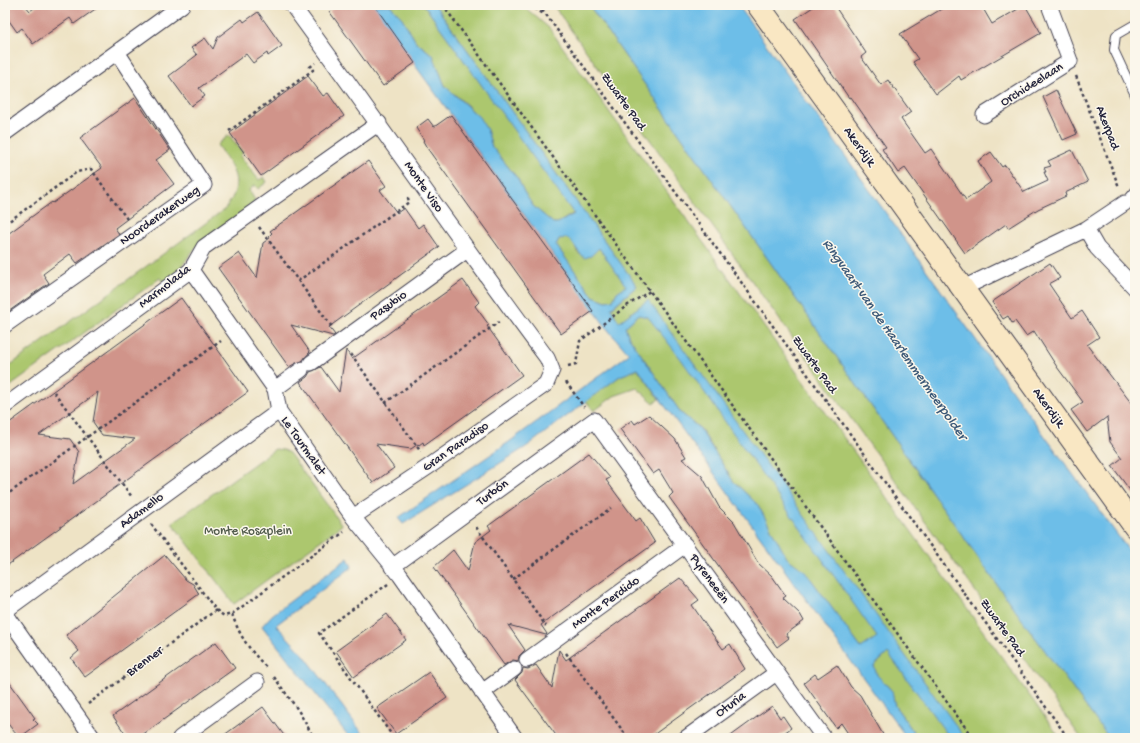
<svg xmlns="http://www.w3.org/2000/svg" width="1140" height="743" font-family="'Gochi Hand',sans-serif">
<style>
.green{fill:#acc76e;stroke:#677454}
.water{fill:#6dbee8;stroke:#487092;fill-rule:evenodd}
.building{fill:#d0948a;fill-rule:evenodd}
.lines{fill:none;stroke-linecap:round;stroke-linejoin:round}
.lane-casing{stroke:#413f50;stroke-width:10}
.street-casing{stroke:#413f50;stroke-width:17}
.secondary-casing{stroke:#413f50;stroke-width:24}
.path{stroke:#413f50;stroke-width:2.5;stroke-dasharray:3 3;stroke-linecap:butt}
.lane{stroke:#fff;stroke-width:8}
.street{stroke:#fff;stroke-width:15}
.secondary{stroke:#f9e7c3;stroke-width:22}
.labels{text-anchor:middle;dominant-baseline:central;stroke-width:3;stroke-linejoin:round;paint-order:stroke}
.street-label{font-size:13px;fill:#22223b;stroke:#fbf7ec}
.park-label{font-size:13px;fill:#525c4d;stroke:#fbf7ec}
.water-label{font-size:14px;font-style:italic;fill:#3c5978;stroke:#fbf7ec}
</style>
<rect width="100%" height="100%" fill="#fbf7ec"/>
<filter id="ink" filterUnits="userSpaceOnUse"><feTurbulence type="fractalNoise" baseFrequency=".025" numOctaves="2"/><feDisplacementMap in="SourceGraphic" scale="8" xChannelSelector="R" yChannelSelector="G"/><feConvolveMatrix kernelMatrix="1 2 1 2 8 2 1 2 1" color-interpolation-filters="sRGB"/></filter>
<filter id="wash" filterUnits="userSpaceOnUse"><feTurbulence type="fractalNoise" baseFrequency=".012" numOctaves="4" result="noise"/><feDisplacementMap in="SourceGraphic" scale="16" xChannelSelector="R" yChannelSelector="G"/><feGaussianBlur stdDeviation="0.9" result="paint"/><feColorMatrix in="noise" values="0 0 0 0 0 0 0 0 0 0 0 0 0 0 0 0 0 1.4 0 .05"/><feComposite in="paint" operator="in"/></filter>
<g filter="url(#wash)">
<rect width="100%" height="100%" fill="#eee3c5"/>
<!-- green -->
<path class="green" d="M390 5H424L574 213 558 223H553L533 206 524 192 518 179 492 147 487 130 468 106 445 86 433 55 416 42 402 18Z
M435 5H522L549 28 1060 738H918L895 706 892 691 877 675 874 666 888 653 861 648 805 571 787 559 758 505 733 481 701 429 681 413 629 337 625 327 638 315 648 316 640 306 619 322 611 309 637 286Z
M553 5H589L1010 603 1109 738H1081Z
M229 135 243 153 240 156 259 180 264 177 267 182 258 189 255 185 249 190 255 200 254 203 201 244 191 253 178 272 163 282 160 278 5 390V369L225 209C246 182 233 169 217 145Z
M567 238 571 240 579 254 591 256 599 248 627 286 617 292 613 300 606 301 593 296 556 245 559 239Z
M638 369 659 399 654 403 637 388 614 396 594 411 586 401 620 376Z
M275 449 283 450 289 453 342 525 234 604 172 523Z"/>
<!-- water -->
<path class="water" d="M371 5H390L402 18 416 42 433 55 445 86 479 117 487 130 492 147 518 179 524 192 533 206 553 223H558L574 214 424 5H435L637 286 611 308 619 322 648 300 965 738H950L888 653 874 666 877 675 892 691 895 706 918 738H907L638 369 620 376 526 447 403 524 398 518 509 442 629 354 609 331ZM567 238C575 243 577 253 585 258L591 256 599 248 626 286 617 292 613 300 606 301 593 296 556 245 559 239ZM638 315 648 317 681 359 877 637 861 648 805 571 787 558 758 505 733 481 700 429 681 413 629 337 625 327Z
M589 5H738L1028 413 1135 559V738H1109L1010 603Z
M348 558 352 567 276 625 304 655 366 738H350L262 626 272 615Z"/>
<g id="blocks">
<!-- building -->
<path class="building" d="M5 5H25L30 11 38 5H101L74 24 70 18 33 44 22 28 17 32 5 15Z
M337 5H374L415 63 383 86 329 11Z
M816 5H834L866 53 861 57 881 85 888 80 911 112 901 119 925 153 931 149 966 200 991 182 978 161 991 152 1002 167 1005 165 1024 192 1048 181 1044 172H1046L1044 168 1051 166 1048 161 1072 150 1088 182 1065 193 1066 196 1038 209 1008 228 1006 224 965 253 905 168 898 173 882 149 886 147 851 97 849 98 795 19Z
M948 5H981L992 24 1025 5 1041 33 961 80 959 76 936 94 913 62 918 59 900 34Z
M258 12 282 46 268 56 267 53 253 63 246 54 199 88 205 96 191 106 169 76 197 55 191 48 205 38 213 49 218 37 242 19 244 22Z
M308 76 323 96 328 93 344 116 261 176 230 133Z
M1056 90 1077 134 1063 140 1043 97Z
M135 98 170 150 156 160 174 184 115 228 119 234 77 263 70 254 43 274 49 283 5 314V236L52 202 53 203 102 168 80 138Z
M451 115 593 311 561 334 427 148 423 141 424 140 416 128 428 119 434 127Z
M368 161 386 186 380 190 397 213 404 208 418 228 423 224 439 247 329 327 335 335 333 336 291 325 310 352 302 361 296 363 289 367 218 268 239 253 257 278 263 243 270 238 269 236 272 233 270 231Z
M1050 263 1060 278 1049 284 1072 318 1082 311 1099 337 1087 345 1135 408V497L1112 466 1122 458 1110 442 1107 417 1087 432 1071 410 1083 402 1057 367 1034 331 1026 336 1015 321 1012 323 1008 316 1003 319 992 302Z
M463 280 479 302 475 306 489 325 487 326 522 375 424 445 423 442 419 445 418 444 411 449 376 444 394 468 373 483 300 382 307 377 310 372 321 367 339 392 346 350 352 359Z
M181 298 248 392 5 567V426ZM98 392 93 422 102 435 135 439 73 484 79 452 70 439 39 435Z
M649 415 675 439 686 457 682 459 702 476 719 507 734 522 758 563 772 576 786 596 783 598 800 614 804 621 786 634 789 638 777 647 669 497 673 493 659 470 653 474 620 429 632 420 635 424Z
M589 453 610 478 606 480 636 521 640 518 655 543 541 625 547 634 546 635 508 625 525 650 519 656 518 661 513 660 504 665 434 567 453 550 468 571 475 542 491 530 488 526Z
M165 555 186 580 193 584 199 594 85 677 71 658 79 651 66 635Z
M680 578 699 600 692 605 707 627 723 649 730 644 745 669 649 738H558L515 680 522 673 523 668 528 669 536 665 552 688 559 650 566 660Z
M387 614 406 640 354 677 336 651Z
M216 642 235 668 138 738H128L113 716Z
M837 665 851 687 860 695 885 738H851L841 723 836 728 804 683 815 674 818 678Z
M429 672 447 698 396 734 377 708Z
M5 676 35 718 33 719 38 724 19 738 5 720Z
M772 706 780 718 783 716 791 728 777 738H728Z
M263 707 286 738H220L249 717Z"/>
</g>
</g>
<g filter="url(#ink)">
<use href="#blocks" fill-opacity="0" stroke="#413f50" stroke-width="1"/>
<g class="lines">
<!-- lane casing -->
<g class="lane-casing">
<path id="lane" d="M1135 24 1116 35 1114 50 1135 95
M1125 203 1135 191"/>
</g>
<!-- street casing -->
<g class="street-casing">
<path id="street" d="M292 5C378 122 460 242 547 358L552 370 546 384 431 465 353 517
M984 115 1070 61 1049 5
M5 133 182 5
M1086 229 1097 248 1135 288
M191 270 275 389 279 411 353 517 400 575 515 738
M961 289 1086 229 1125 203
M5 325 204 185 117 52
M311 363 467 250
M275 389 301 370
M5 406 191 270 204 247 379 123
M392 567 594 420 824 738
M5 611 279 411
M5 613 93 738
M527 660 685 545
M482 692 514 669
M180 738 257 682
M686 738 776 673"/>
</g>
<!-- secondary casing -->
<g class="secondary-casing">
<path id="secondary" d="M758 5 1135 527"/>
</g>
<!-- path -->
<path class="path" d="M443 5 973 738
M530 5 545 15
M539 5 760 308 1068 738
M1076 76 1119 187
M229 131 313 70 310 67 315 63
M5 224 77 172 91 169 127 219
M259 227 332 327
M298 281 409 202 408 198 409 197
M351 354 421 452
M568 366 576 364 580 341 628 305 650 291
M566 382 584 407
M54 392 132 497
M385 403 499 322
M5 496 221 341
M151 524 216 610 224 616 232 614 344 532
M476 527 546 626
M513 579 611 508
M388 584 319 633 394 738
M232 614C240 637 249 649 266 667
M566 653 628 738
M274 677 298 710 314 738
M88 704 216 610"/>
<!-- lane -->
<use href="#lane" class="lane"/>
<!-- street -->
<use href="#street" class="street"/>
<!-- secondary -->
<use href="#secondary" class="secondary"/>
</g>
</g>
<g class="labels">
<!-- street labels -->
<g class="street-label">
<text transform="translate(1032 85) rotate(-32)">Orchideelaan</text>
<text transform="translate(623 102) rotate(54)">Zwarte Pad</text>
<text transform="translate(1107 128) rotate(69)">Akerpad</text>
<text transform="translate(859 147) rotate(54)">Akerdijk</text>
<text transform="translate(423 187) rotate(55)">Monte Viso</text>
<text transform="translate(160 216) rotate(-35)">Noorderakerweg</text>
<text transform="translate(165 287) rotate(-38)">Marmolada</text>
<text transform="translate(389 306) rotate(-36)">Pasubio</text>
<text transform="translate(814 365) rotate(54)">Zwarte Pad</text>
<text transform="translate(1048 408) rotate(54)">Akerdijk</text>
<text transform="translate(303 446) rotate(55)">Le Tourmalet</text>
<text transform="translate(456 447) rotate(-35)">Gran Paradiso</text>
<text transform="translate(493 493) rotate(-36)">Turbón</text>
<text transform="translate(142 511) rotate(-36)">Adamello</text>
<text transform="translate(709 579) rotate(54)">Pyreneeën</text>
<text transform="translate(606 603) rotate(-36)">Monte Perdido</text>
<text transform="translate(1002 628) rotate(54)">Zwarte Pad</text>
<text transform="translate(145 662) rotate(-36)">Brenner</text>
<text transform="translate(731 705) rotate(-36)">Oturia</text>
</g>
<!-- park labels -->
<g class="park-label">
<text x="248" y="531">Monte Rosaplein</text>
</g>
<!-- water labels -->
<g class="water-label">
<text transform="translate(894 340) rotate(55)">Ringvaart van de Haarlemmermeerpolder</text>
</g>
</g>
<!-- margin -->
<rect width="1140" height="743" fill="none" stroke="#fbf7ec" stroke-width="20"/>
</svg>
